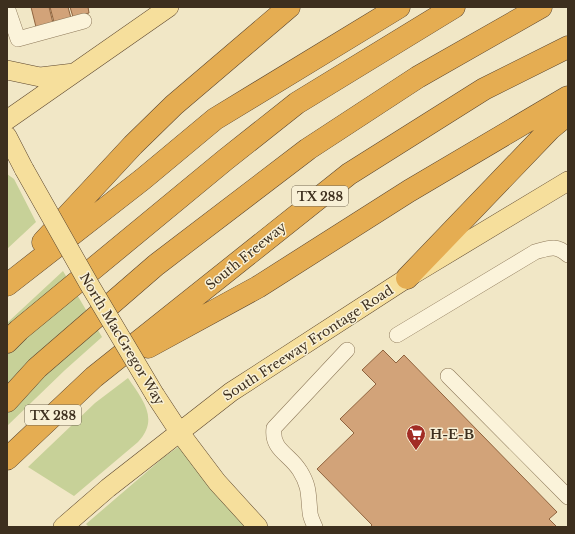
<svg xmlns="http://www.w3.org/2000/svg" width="575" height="534" font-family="'Libre Baskerville',serif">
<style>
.green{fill:#c7d198}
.building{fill:#d2a379;stroke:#8f633e}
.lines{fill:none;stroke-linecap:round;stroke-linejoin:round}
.minor-casing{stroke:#8e795a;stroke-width:16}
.major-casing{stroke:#5c462e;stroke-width:20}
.highway-casing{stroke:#5c462e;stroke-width:23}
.minor{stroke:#fbf3da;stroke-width:15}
.major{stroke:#f6df9c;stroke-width:19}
.highway{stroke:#e5ad52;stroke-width:22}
.major-bridge-casing{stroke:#5c462e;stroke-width:20;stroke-linecap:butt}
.major-bridge{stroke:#f6df9c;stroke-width:19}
.labels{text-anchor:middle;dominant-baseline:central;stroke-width:3;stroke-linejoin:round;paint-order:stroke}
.shield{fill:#f8f0d6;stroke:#756955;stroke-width:1}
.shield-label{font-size:12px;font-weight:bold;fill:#3d2f1e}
.street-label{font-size:13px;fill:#3d2f1e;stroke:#f8f0d6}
.poi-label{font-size:13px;font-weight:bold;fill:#3d2f1e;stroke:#f8f0d6;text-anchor:start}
</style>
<rect width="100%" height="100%" fill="#f1e7c6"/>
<!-- green -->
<path class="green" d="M7 174 14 179 36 222 7 249Z
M63 271 102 337 65 370 7 426V323Z
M128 378C142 399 160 419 138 442L74 496 28 467 95 403Z
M181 445 249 527H89L86 524 164 457Z"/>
<!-- building -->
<path class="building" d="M31 7H49L53 23 36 27Z
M50 7H68L71 18 54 22Z
M70 7H88L89 13 73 17Z
M383 350 396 363 404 355 557 512 549 519 557 527H370L372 525 317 469 354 433 340 419 376 384 362 370Z"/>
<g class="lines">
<!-- minor casing -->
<g class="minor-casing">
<path id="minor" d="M7 7 18 39 84 21
M397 335 535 252C549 248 556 244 568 255
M448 376 568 497
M315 527C313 522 310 517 310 512 308 495 310 487 300 471 290 454 271 450 274 428L347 350"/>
</g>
<!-- major casing -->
<g class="major-casing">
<path id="major" d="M7 70 40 77 74 73
M7 120 169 7
M7 136 24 169
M155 395 180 433 217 482 258 527
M63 527 108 488 231 392 407 278 568 181"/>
</g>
<!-- highway casing -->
<g class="highway-casing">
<path id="highway" d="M43 242 133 145 174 105 289 7
M407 278 550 129 568 114
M7 285 143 179 215 119 399 7
M7 342 19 330 225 160 297 103 454 7
M148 347 258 287 409 191 568 97
M7 401 37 368 156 265 308 149 418 77 541 7
M7 459 94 377 349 174 484 89 568 47"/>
</g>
<!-- minor -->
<use href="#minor" class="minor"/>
<!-- major -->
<use href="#major" class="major"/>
<!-- highway -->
<use href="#highway" class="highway"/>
<!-- major-bridge casing -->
<g class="major-bridge-casing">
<path id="major-bridge" d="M24 169 89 284 155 395"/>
</g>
<!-- major-bridge -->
<use href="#major-bridge" class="major-bridge"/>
</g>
<!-- icons -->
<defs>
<g id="supermarket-pin" transform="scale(1)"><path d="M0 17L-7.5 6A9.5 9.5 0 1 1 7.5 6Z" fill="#a22c25" stroke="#f8f0d6"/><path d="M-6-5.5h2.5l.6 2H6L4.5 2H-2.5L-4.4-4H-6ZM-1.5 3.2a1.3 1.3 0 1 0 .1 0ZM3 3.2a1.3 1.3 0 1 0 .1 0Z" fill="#fff"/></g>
</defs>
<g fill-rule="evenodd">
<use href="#supermarket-pin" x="416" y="434"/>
</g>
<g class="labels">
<!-- shield labels -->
<g class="shield">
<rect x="292" y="186" width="56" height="20" rx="3"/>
<rect x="25" y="405" width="56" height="20" rx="3"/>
</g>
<g class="shield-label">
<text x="320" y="196">TX 288</text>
<text x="53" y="415">TX 288</text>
</g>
<!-- street labels -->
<g class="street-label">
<text transform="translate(246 256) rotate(-39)">South Freeway</text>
<text transform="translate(122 339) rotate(59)">North MacGregor Way</text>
<text transform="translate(308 343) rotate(-33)">South Freeway Frontage Road</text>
</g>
<!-- poi labels -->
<g class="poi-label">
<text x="430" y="434">H-E-B</text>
</g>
</g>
<!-- border -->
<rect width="575" height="534" fill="none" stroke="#3d2f1e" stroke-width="16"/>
</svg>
